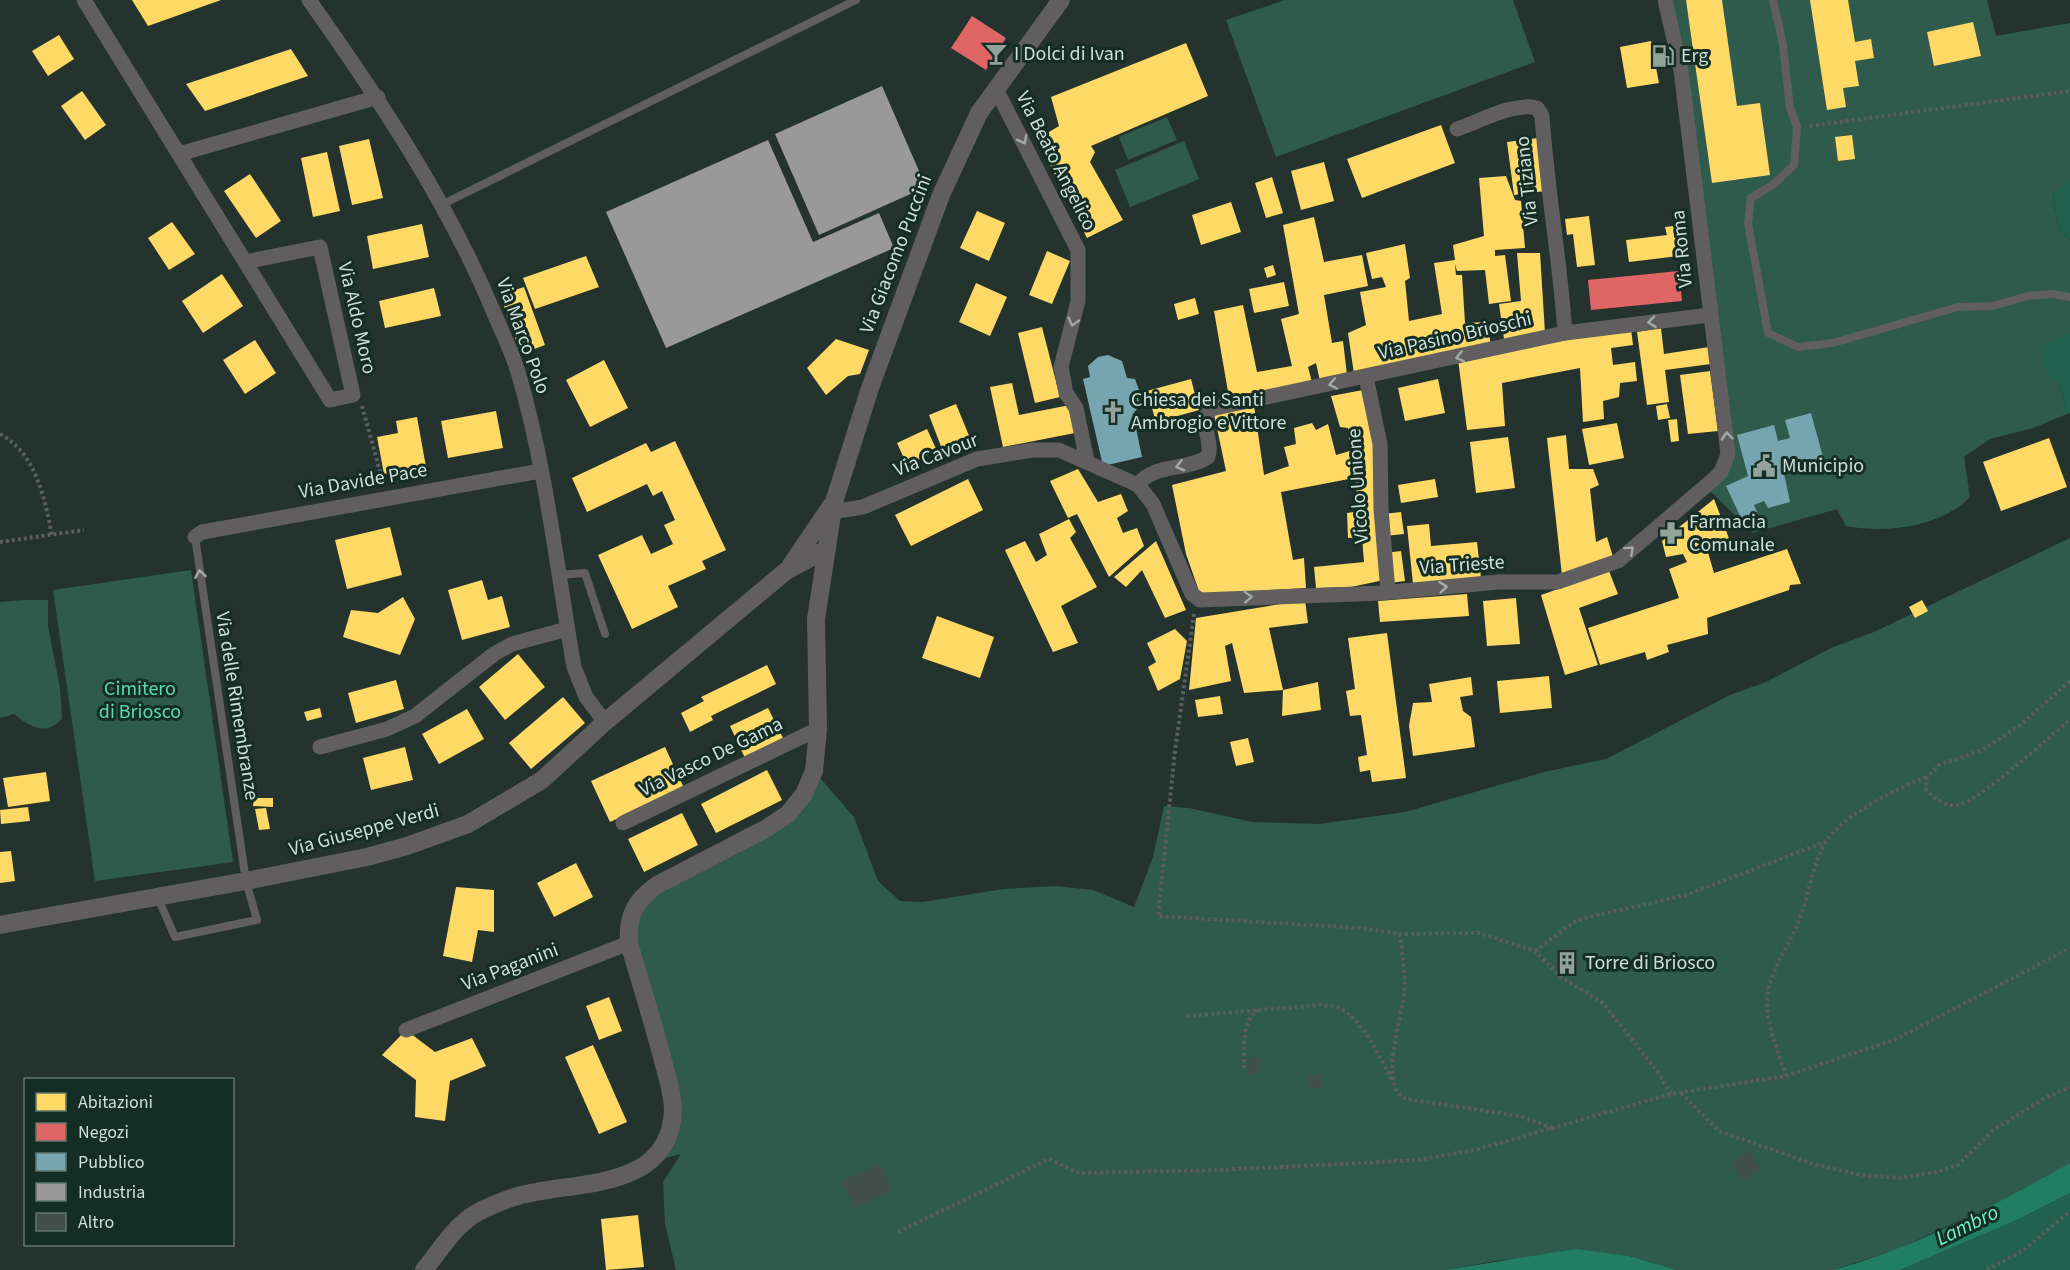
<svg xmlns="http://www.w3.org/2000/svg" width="2070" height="1270" font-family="'Source Sans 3',sans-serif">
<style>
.green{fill:#2e5b4b}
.forest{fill:#21624e}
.water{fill:#217e63}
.homes{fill:#ffd966}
.shops{fill:#e06666}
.public{fill:#76a5af}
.industry{fill:#999}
.building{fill:#434f4b}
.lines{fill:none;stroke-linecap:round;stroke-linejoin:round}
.path{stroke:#5c5e5e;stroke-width:4;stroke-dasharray:3 3;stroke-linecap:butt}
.service{stroke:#605e5e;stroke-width:8}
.minor{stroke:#605e5e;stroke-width:15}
.tertiary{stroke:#605e5e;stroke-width:18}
.oneway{stroke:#a3aba7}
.labels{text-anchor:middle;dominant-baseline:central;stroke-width:6;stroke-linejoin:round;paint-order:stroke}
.poi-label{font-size:20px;fill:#cfdfd8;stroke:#142e25;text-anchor:start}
.street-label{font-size:20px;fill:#cfdfd8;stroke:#142e25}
.park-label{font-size:20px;fill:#59dbb1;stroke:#142e25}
.water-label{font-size:21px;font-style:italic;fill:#72f2c7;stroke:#142e25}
</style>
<rect width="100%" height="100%" fill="#24332e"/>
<!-- green -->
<path class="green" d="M1285 0H1513L1535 62 1276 157 1226 20Z
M1665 0H1987L1996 36 2070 23V179L2053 196 2059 230 2070 239V334L2043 368 2060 385 2067 414 2033 428 1990 439 1964 457 1970 497C1941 527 1886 534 1846 526L1837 509 1753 533 1706 487 1728 454Z
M1167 117 1177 140 1128 160 1119 137Z
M1184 141 1199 179 1130 207 1115 170Z
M2070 538V1163L2008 1198 1898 1249 1833 1270H1677L1629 1256 1501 1260 1445 1270H676L665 1224 663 1182 681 1154 649 1162 670 1129 629 943 633 910 767 828 814 771 854 817 878 881 900 901 922 902 1004 889 1056 886 1093 890 1134 907 1153 857 1164 806 1189 808 1252 822 1319 824 1405 812 1544 772 1606 759 1730 695 1766 682 1831 648 1874 632Z
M191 570 233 862 95 881 53 590Z
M23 600H48V626L60 688 62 718C47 737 30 727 14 714L0 718V602Z"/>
<!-- forest -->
<path class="forest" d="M2070 179V239L2059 230 2053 195Z
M2070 334V413L2067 414 2060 385 2043 368 2040 347Z
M2070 1193V1270H1900L2019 1219Z"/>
<!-- water -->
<path class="water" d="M2070 1163V1193L2019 1219 1900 1270H1833C1917 1247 1995 1205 2070 1163Z
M1576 1249 1629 1256 1677 1270H1445Z"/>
<!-- homes -->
<path class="homes" d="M132 0H221L148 26Z
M1686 0H1722L1737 106 1760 103 1770 175 1712 183Z
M1810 0H1848L1855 42 1871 39 1874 58 1855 61 1859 86 1843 88 1846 107 1827 110Z
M1973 22 1981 56 1934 66 1927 32Z
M59 35 74 59 48 76 32 51Z
M1651 41 1659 83 1627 88 1620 47Z
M1186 43 1208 96 1091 146 1095 152 1090 162 1123 220 1087 238 1037 139 1059 126 1051 97Z
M291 49 308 76 205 111 186 84Z
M82 91 106 125 85 140 61 106Z
M1441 125 1455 163 1362 198 1347 159Z
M1852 135 1855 159 1838 161 1835 137Z
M1538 138 1545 191 1514 195 1507 142Z
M369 139 383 198 352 205 339 146Z
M327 152 340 211 313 217 301 158Z
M1324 162 1334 201 1301 210 1291 171Z
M250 174 281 221 256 238 224 191Z
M1506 176 1515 200 1521 201 1525 248 1495 250V256L1505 255 1511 301 1489 304 1485 270 1457 271 1455 264 1456 275H1462L1465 323 1488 322 1491 349 1354 374 1348 333 1366 325 1360 292 1386 287 1382 277 1372 279 1366 253 1405 244 1410 278 1405 281 1409 321 1442 314 1434 263 1455 260 1453 245 1484 236 1479 178Z
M1272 177 1283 213 1266 218 1255 183Z
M1231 202 1241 232 1201 245 1192 215Z
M977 211 1005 223 989 261 960 248Z
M1589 216 1595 265 1577 267 1573 234 1567 235 1565 219Z
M1314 217 1324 262 1362 255 1368 286 1324 295 1332 343 1343 341 1347 375 1320 381 1316 363 1308 367 1313 386 1230 403 1214 311 1243 305 1257 372 1292 366 1281 319 1299 314 1283 225Z
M172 222 195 254 169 270 148 238Z
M422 224 429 257 373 269 367 236Z
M1683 225 1687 255 1629 262 1626 240 1667 235 1665 227Z
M1047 251 1070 261 1052 304 1029 295Z
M1517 253H1540L1545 333 1504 339 1499 304 1521 301Z
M586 256 599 287 535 309 523 278Z
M1273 265 1276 275 1267 278 1264 268Z
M222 274 243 306 203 333 182 301Z
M1284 282 1289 306 1254 313 1249 289Z
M976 283 1007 297 990 336 959 322Z
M524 287 545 345 521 354 500 295Z
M434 288 441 316 385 328 379 301Z
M1195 298 1199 314 1178 320 1174 304Z
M1042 327 1060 397 1035 403 1018 333Z
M1661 328 1664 354 1709 347 1711 364 1665 370 1669 402 1647 405 1637 332Z
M1631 329 1633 345 1611 348 1613 365 1635 362 1637 381 1620 383 1619 397 1603 401 1604 419 1583 422 1580 368 1502 383 1505 426 1467 430 1458 359Z
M836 339 869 350 860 374 848 376 826 395 807 368Z
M255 340 276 373 245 394 223 360Z
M604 360 628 408 590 427 566 380Z
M1710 371 1718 431 1688 434 1680 375Z
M1191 379 1199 410 1156 422 1147 391Z
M1438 379 1445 413 1405 421 1398 388Z
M1012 383 1019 415 1070 405 1075 433 1003 447 990 387Z
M1363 390 1376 445 1384 580 1351 587 1316 588 1314 567 1364 562 1362 537 1348 538 1347 513 1360 511 1354 478 1281 492 1293 560 1304 558 1306 588 1200 594 1186 554 1172 485 1226 471 1214 414 1254 405 1264 475 1289 466 1284 447 1296 444 1294 428 1312 423 1316 430 1328 424 1336 455 1350 451 1348 428 1340 427 1331 396Z
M956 404 970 438 942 449 929 415Z
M1667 404 1670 418 1658 420 1656 406Z
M496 411 503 448 448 458 441 421Z
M417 417 426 467 384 474 377 437 398 433 396 421Z
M1677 419 1679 441 1671 442 1668 420Z
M1617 423 1624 458 1589 465 1582 429Z
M927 429 937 451 907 465 897 443Z
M1566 435 1569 469H1593L1599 485 1590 489 1596 542 1607 537 1613 557 1562 576 1547 438Z
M1508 437 1515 488 1476 493 1470 442Z
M2049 438 2067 487 2001 511 1983 462Z
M675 441 726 550 702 561 706 569 668 586 678 607 632 629 598 555 642 535 651 554 673 544 664 525 675 520 662 491 653 496 647 484 587 512 572 478 646 443 651 452Z
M1078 469 1098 502 1121 494 1128 511 1117 518 1123 533 1137 528 1144 546 1109 577 1077 514 1068 518 1050 481Z
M968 479 983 510 911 546 895 515Z
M1435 479 1438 497 1401 503 1398 485Z
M1714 499 1730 541 1707 549 1714 573 1787 549 1801 584 1790 585 1789 590 1707 618 1708 634 1667 645 1669 652 1647 660 1645 652 1600 665 1588 628 1679 598 1669 569 1687 562 1683 554 1666 557 1662 541Z
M1401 512 1404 534 1385 536 1383 514Z
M1069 519 1076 532 1070 538 1097 587 1061 606 1078 643 1053 652 1005 550 1025 541 1036 562 1047 555 1039 534Z
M1429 524 1431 546 1477 542 1481 578 1413 584 1407 526Z
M390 527 402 575 347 589 335 540Z
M1156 541 1186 610 1165 618 1142 570 1126 587 1114 577Z
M1401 551 1405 581 1390 583 1385 553Z
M1609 571 1618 594 1579 608 1598 665 1565 675 1541 595Z
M482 580 488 600 502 596 510 627 462 640 448 590Z
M1467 594 1469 616 1380 622 1378 601Z
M403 597 415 619 400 655 343 637 351 610 378 613Z
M1516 598 1520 644 1487 646 1483 601Z
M1305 600 1308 623 1269 628 1283 690 1244 693 1232 643 1225 646 1231 681 1189 690 1196 618Z
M1922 600 1928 611 1915 618 1909 607Z
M937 616 994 637 980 678 922 658Z
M1175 629 1187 641 1180 679 1158 691 1148 667 1156 662 1147 643Z
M1387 633 1406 778 1372 782 1370 770 1360 772 1358 757 1367 755 1361 715 1350 716 1346 691 1355 689 1348 638Z
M518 654 545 687 505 720 479 687Z
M767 665 776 684 711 716 713 720 690 732 681 713 704 701 701 697Z
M1549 676 1552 708 1500 713 1497 681Z
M1471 677 1473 695 1460 697 1463 711 1471 717 1475 747 1413 756 1409 726 1413 703 1432 702 1429 684Z
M396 680 404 709 356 723 348 693Z
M1318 682 1321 710 1282 716 1283 690Z
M1220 696 1223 714 1198 717 1195 700Z
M563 697 585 723 531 769 509 743Z
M320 708 322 717 307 721 304 712Z
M768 708 784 740 745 758 730 726Z
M467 709 484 739 439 764 422 734Z
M1248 738 1254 762 1236 766 1230 742Z
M405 747 413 780 371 790 363 758Z
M665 747 684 788 610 822 591 781Z
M767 770 782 800 716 833 701 804Z
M46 772 50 801 8 807 3 778Z
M254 798H273V807L253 806Z
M28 807 30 821 1 824 0 810Z
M266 808 270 829 259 830 255 809Z
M682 813 698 845 644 872 628 839Z
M11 851 15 881 0 883V852Z
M576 863 593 897 554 917 537 883Z
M456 887 494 890V932L478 930 472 962 443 956Z
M609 997 622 1031 599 1040 586 1006Z
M406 1030 435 1052 472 1038 486 1066 450 1081 445 1121 415 1117 416 1080 382 1055Z
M593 1045 627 1122 599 1134 565 1057Z
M638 1215 644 1267 606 1270 601 1219Z"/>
<!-- shops -->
<path class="shops" d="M972 16 1006 38 986 70 951 48Z
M1679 271 1682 301 1591 310 1588 280Z"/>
<!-- public -->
<path class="public" d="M1108 355 1122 361 1127 378 1135 379 1139 390 1131 394 1138 398 1140 405 1133 414 1142 457 1103 466 1083 379 1090 377 1088 366 1098 357Z
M1811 413 1824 461 1798 468 1796 460 1782 464 1790 502 1768 508 1764 501 1754 505 1757 512 1741 518 1726 486 1748 476 1737 435 1774 425 1778 441 1790 438 1785 420Z"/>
<!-- industry -->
<path class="industry" d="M882 86 926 187 819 235 775 134Z
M768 140 813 242 879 213 894 248 666 348 606 212Z"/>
<!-- building -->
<path class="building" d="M1555 962a12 12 0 1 1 24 0a12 12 0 1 1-24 0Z
M1249 1057 1260 1058 1259 1074H1248Z
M1310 1075H1322V1088H1310Z
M1750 1151 1761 1168 1743 1180 1732 1162Z
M880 1164 891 1191 854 1207 842 1180Z"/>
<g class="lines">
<!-- path -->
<path class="path" d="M1810 126 2070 91
M362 406 383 482
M0 434C36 453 45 499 52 536
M0 542 84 530
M1194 614 1175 751 1158 916 1360 928 1400 934 1479 933 1535 951 1561 977 1603 1003 1660 1075 1671 1094
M2070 681 2020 725 1982 750 1939 765 1927 777 1926 789C1933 798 1945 807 1958 805 1978 802 2050 736 2070 720
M1400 934C1402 953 1406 974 1404 994 1402 1017 1377 1091 1407 1099L1519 1116 1553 1128
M1535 951 1577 920 1686 895 1825 842
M1187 1016 1321 1005C1326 1006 1334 1006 1339 1008 1365 1021 1379 1057 1392 1080
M1244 1068C1245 1047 1240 1024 1258 1010
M1786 1076C1778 1050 1761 1015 1769 987 1775 964 1790 943 1799 921 1809 896 1812 866 1825 843 1839 817 1900 787 1927 777
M1681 1093 1719 1131 1816 1165 1862 1175 1897 1178 1937 1172 1958 1165 1992 1131 2045 1098 2070 1087
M898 1232 1049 1159 1079 1173 1220 1170 1418 1160 1479 1149 1671 1094 1786 1076 1894 1040 2070 948
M1987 1270 2024 1250 2070 1211"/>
<!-- service -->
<path class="service" d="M1773 0 1783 45 1790 108 1797 127 1794 165 1774 184 1751 198 1748 223 1768 333 1798 347 1833 343 1958 307 1993 306 2028 296 2052 294 2070 297
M441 205 856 0
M558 575 585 573 605 634
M158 898 175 937 257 920 246 881 195 537"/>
<!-- minor -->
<path class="minor" d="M84 0 330 400 353 395 320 247 245 262
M309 0C379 99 447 200 494 313 502 332 512 352 518 372 546 467 557 569 574 667L586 697 605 722
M996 89 1078 250V301L1061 367 1066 393 1076 408 1087 461
M1457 129C1481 121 1513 102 1537 108L1542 116C1547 189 1560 260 1565 333
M179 154 378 97
M1366 377 1380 444 1381 509 1388 592
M1138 485C1153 463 1187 471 1208 457 1214 440 1197 424 1211 409L1565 333 1710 315
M832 512 863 507 977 459 1033 450H1059L1138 485 1153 504 1192 594 1200 600 1382 593 1498 582H1558L1618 561 1714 479 1721 472 1728 454 1681 70 1665 0
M195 537 202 532 540 471
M320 747 387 729 415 716 494 654 512 644 567 629
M623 823 818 729
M406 1030 629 943"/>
<!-- tertiary -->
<path class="tertiary" d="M791 565 831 506
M0 925 246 881 367 857 407 846 468 824 542 780 605 722 786 571 827 549
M424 1270C443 1247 456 1222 484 1209 494 1205 506 1199 518 1196 573 1180 670 1193 673 1110 673 1093 666 1073 662 1057 652 1019 640 981 629 943 627 916 635 901 657 885L767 828 788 814 804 794 814 771 818 729 816 619 834 502 870 388 941 195 979 113 1061 0"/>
</g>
<!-- one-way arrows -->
<defs><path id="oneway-chevron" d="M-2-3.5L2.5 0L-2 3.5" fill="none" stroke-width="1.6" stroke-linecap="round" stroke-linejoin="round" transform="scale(1.5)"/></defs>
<g class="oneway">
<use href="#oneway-chevron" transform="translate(1023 140) rotate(63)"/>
<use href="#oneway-chevron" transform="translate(1073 322) rotate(105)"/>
<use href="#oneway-chevron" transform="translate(1652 322) rotate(173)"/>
<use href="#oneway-chevron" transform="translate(1460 357) rotate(167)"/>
<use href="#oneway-chevron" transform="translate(1333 384) rotate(168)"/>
<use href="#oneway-chevron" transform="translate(1727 436) rotate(-95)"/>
<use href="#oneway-chevron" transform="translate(1180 466) rotate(166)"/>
<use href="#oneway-chevron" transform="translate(1630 550) rotate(-42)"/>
<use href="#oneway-chevron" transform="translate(200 574) rotate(-99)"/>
<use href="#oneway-chevron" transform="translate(1443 587) rotate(-6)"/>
<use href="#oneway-chevron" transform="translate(1248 597) rotate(-2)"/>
</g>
<!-- icons -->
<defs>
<g id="bar-bare" transform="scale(1.8)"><path d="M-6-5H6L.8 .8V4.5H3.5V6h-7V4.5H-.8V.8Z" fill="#93a39c" stroke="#142e25" stroke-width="2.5" paint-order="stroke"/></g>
<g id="fuel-bare" transform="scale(1.8)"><path d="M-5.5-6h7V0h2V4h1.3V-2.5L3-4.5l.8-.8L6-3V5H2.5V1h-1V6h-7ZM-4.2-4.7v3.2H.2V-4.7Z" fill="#93a39c" stroke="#142e25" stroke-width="2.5" paint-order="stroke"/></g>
<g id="church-bare" transform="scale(1.8)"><path d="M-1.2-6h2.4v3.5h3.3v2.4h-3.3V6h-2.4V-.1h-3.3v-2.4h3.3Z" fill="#93a39c" stroke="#142e25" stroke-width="2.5" paint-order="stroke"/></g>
<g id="civic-bare" transform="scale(1.8)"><path d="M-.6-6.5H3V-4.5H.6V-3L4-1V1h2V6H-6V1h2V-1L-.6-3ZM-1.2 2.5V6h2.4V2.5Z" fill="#93a39c" stroke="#142e25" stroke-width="2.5" paint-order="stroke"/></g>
<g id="pharmacy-bare" transform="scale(1.8)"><path d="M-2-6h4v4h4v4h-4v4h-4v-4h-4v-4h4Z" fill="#93a39c" stroke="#142e25" stroke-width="2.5" paint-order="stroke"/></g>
<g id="building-bare" transform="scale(1.8)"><path d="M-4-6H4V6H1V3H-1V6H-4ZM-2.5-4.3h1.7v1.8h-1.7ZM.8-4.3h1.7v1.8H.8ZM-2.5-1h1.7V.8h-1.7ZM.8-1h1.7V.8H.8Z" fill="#93a39c" stroke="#142e25" stroke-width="2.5" paint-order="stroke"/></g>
</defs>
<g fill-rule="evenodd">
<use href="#bar-bare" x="996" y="54"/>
<use href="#fuel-bare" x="1663" y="56"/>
<use href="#church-bare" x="1113" y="412"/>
<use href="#civic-bare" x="1764" y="466"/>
<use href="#pharmacy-bare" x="1671" y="533"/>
<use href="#building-bare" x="1567" y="963"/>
</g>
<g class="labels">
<!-- poi labels -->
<g class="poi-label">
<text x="1014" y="54">I Dolci di Ivan</text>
<text x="1681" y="56">Erg</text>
<text x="1131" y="400">Chiesa dei Santi<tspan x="1131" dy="23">Ambrogio e Vittore</tspan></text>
<text x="1782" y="466">Municipio</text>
<text x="1689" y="522">Farmacia<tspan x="1689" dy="23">Comunale</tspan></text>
<text x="1585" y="963">Torre di Briosco</text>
</g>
<!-- street labels -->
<g class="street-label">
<text transform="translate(1056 161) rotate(63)">Via Beato Angelico</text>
<text transform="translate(1527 181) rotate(-96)">Via Tiziano</text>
<text transform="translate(1682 249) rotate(-96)">Via Roma</text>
<text transform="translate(896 254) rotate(-69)">Via Giacomo Puccini</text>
<text transform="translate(357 318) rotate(77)">Via Aldo Moro</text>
<text transform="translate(523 336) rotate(70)">Via Marco Polo</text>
<text transform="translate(1455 336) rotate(-13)">Via Pasino Brioschi</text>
<text transform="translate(936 455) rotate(-21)">Via Cavour</text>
<text transform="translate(363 481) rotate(-10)">Via Davide Pace</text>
<text transform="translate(1358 486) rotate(-94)">Vicolo Unione</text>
<text transform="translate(1462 565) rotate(-4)">Via Trieste</text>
<text transform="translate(237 706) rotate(81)">Via delle Rimembranze</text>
<text transform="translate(711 757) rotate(-26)">Via Vasco De Gama</text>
<text transform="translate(364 830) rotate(-15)">Via Giuseppe Verdi</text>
<text transform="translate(510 967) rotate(-21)">Via Paganini</text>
</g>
<!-- park labels -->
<g class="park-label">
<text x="140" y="689">Cimitero<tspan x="140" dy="23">di Briosco</tspan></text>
</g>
<!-- water labels -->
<g class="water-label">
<text transform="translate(1967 1225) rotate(-26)">Lambro</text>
</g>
</g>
<!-- legend -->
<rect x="24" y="1078" width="210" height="168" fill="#142e25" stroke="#5f756d" stroke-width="1.5"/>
<rect x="36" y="1093" width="30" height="18" fill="#ffd966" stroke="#5f756d" stroke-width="1.5"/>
<text x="78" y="1108" font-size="18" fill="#cfdfd8">Abitazioni</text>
<rect x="36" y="1123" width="30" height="18" fill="#e06666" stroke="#5f756d" stroke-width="1.5"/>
<text x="78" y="1138" font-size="18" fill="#cfdfd8">Negozi</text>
<rect x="36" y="1153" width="30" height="18" fill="#76a5af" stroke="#5f756d" stroke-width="1.5"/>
<text x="78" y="1168" font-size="18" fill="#cfdfd8">Pubblico</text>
<rect x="36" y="1183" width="30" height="18" fill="#999999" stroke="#5f756d" stroke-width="1.5"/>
<text x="78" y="1198" font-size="18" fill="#cfdfd8">Industria</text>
<rect x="36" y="1213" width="30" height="18" fill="#434f4b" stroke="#5f756d" stroke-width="1.5"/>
<text x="78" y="1228" font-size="18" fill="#cfdfd8">Altro</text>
</svg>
